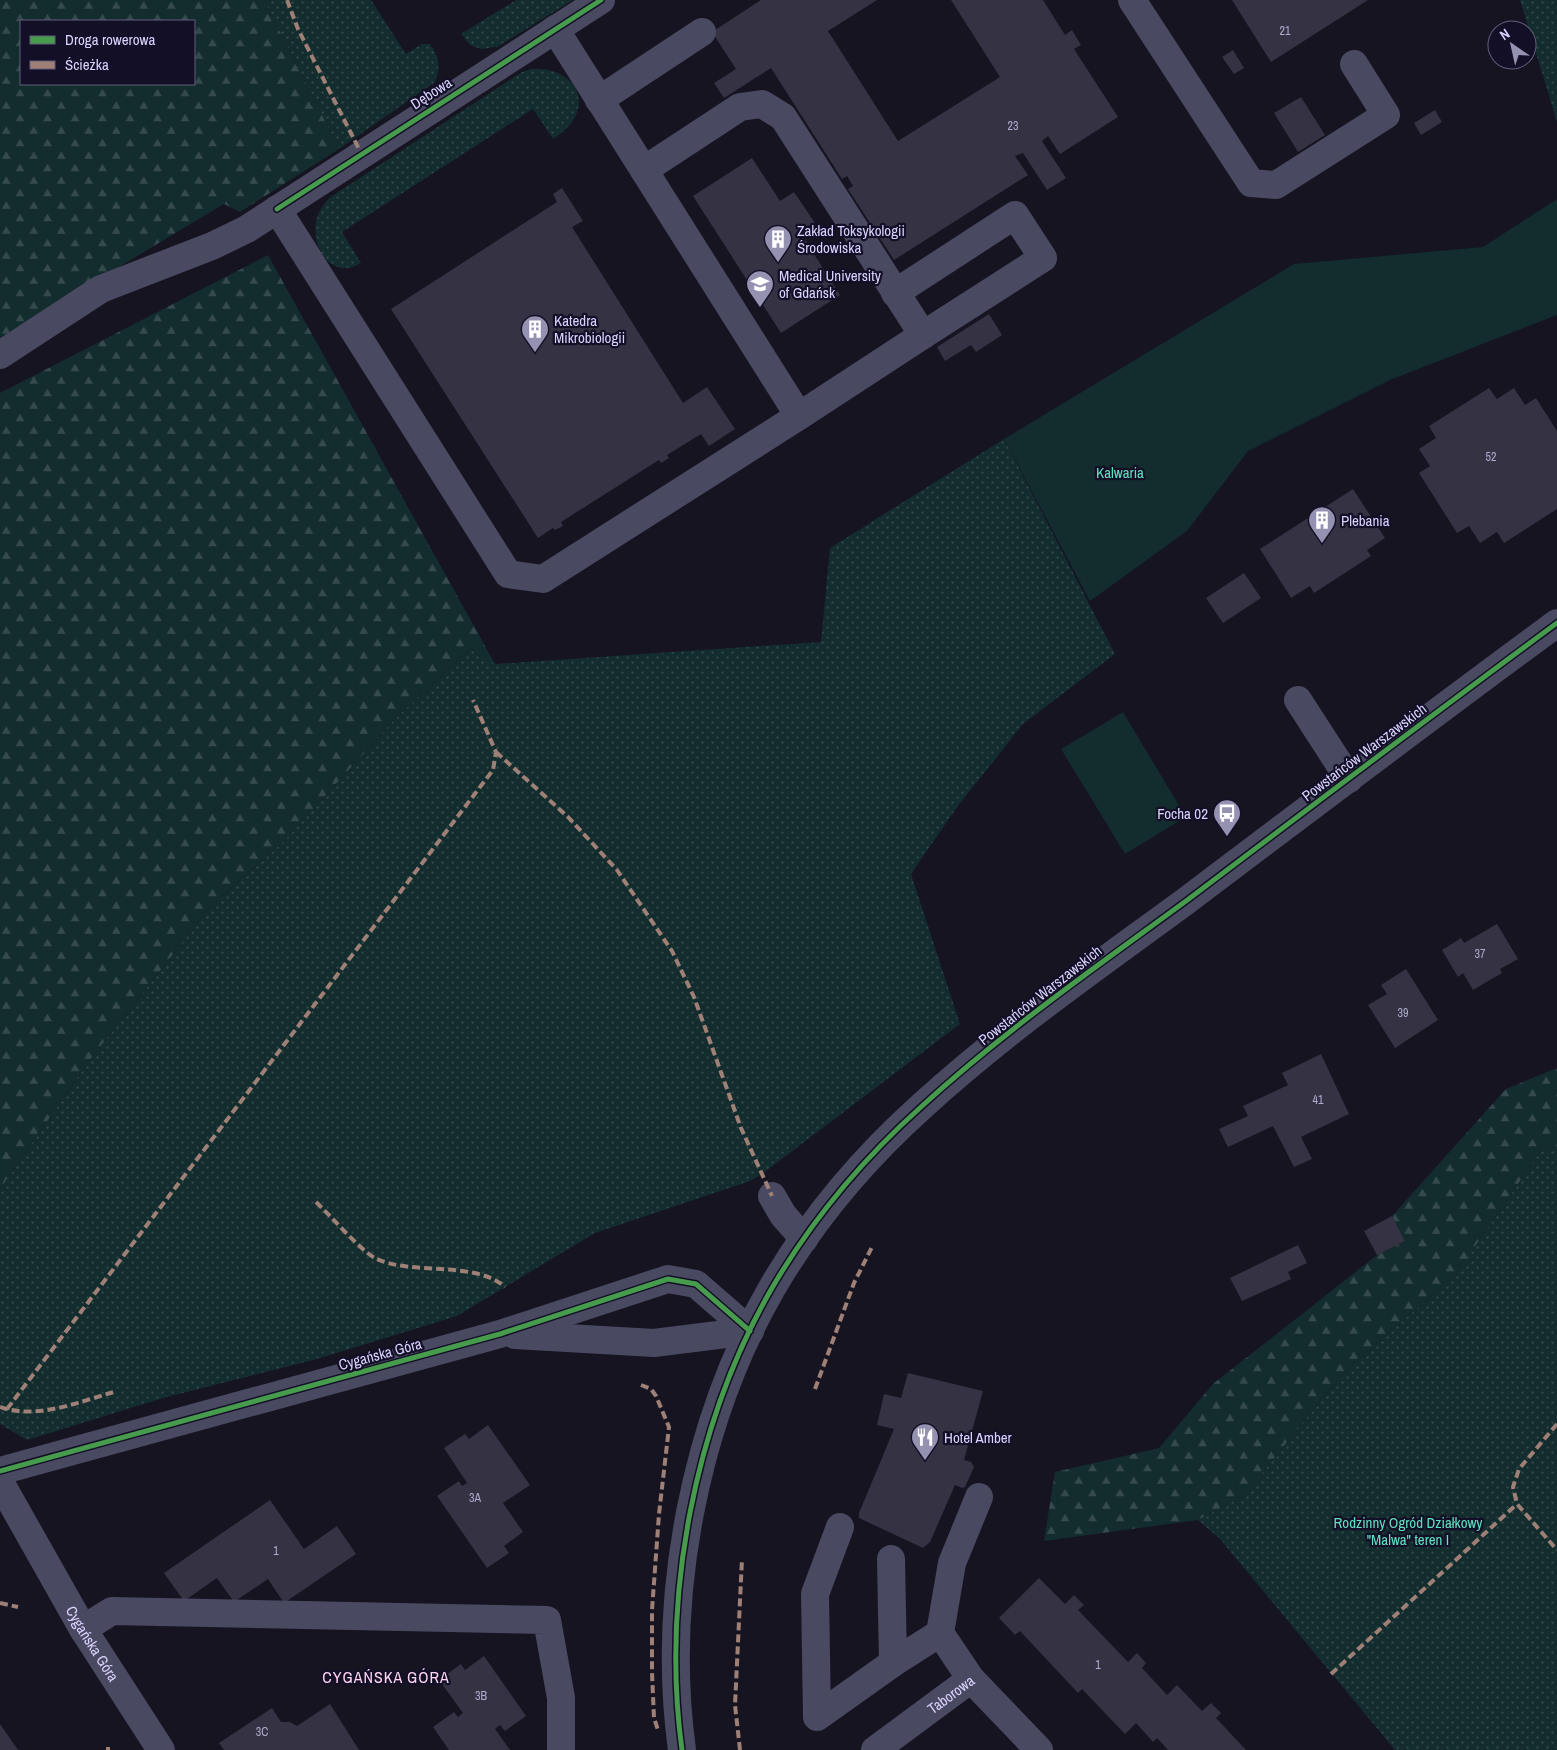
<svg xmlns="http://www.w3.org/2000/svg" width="1557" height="1750" font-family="'Archivo Narrow',sans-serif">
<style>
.grass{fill:url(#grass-dots)}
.forest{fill:url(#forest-firs);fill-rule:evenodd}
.park{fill:#132c2d}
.building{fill:#343243}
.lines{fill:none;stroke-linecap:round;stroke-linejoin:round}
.minor{stroke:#4a4962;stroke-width:28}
.quiet{stroke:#9e8076;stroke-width:4;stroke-dasharray:8 4;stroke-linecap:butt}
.cycleway-casing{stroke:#130f26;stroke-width:8}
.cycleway{stroke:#469c4c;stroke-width:5}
.labels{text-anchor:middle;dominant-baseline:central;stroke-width:4.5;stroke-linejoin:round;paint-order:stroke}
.number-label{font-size:12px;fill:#b0acd0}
.street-label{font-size:15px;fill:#d9d4ff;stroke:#130f26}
.poi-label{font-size:15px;fill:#d9d4ff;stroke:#130f26;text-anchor:start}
.park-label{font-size:15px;fill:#5fe0c0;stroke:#130f26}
.neighbourhood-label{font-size:16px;letter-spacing:1px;fill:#ffd6f0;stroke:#130f26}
</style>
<defs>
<pattern id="grass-dots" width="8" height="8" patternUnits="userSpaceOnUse" patternTransform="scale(1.25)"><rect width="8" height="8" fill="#132c2d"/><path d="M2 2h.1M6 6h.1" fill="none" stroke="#354a4c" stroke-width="1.8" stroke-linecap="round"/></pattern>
<pattern id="forest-firs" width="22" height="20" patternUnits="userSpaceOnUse" patternTransform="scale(1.25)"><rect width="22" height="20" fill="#132c2d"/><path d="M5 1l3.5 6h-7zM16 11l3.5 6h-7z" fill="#354a4c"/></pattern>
</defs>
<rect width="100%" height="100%" fill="#161421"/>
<!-- grass -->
<path class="grass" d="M264 0H371L406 54 422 44H430C439 57 441 67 435 82L339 149Z
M516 0H573L497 47 481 49 470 45 461 34Z
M1520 0H1557V122Z
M531 69C580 66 598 112 553 139L533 109 342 232 361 263C357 265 352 268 347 268 322 270 311 237 317 218 319 211 324 204 329 198L522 72Z
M1004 439 1115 654 1023 724 957 807 911 874 960 1024 762 1174 750 1181 595 1233 457 1316 317 1359 163 1398 27 1440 0 1424V1189L89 1061 211 906 283 842 396 718 470 649 496 664 821 642 830 548Z
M1557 1147V1750H1395L1220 1539 1198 1520 1244 1495 1342 1374 1456 1274 1540 1152Z"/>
<!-- forest -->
<path class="forest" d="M0 0H264L339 149 240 212 224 204 0 338ZM21 21H194V84H21Z
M268 255 495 664 470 649 396 718 283 842 211 906 89 1061 0 1189V393Z
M1557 1068V1147L1540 1152 1456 1274 1342 1374 1244 1495 1198 1520 1044 1541 1055 1472 1159 1448 1213 1384 1377 1255 1405 1241 1392 1216 1506 1089Z"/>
<!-- park -->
<path class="park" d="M1557 199V315L1390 380 1248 451 1187 531 1090 601 1004 439 1294 264 1483 247Z
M1123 712 1186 817 1125 854 1061 749Z"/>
<!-- building -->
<path class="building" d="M761 0H877L828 31 898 141 1000 77 951 0H1043L1065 35 1072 30 1081 45 1074 49 1118 117 1060 154 1048 136 1042 141 1066 178 1047 190 1023 153 1015 156 1028 175 894 260 848 189 853 186 847 176 842 179 771 68 724 98 714 83 736 69 712 32Z
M1232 0H1368L1271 62Z
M1233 50 1244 68 1234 74 1222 57Z
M1301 97 1325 135 1298 152 1274 113Z
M1435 110 1442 122 1421 135 1414 123Z
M752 158 780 201 794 192 815 223 800 232 840 295 781 333 693 196Z
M562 188 583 221 572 227 683 403 707 387 735 429 709 446 701 434 667 455 669 458 661 463 659 460 561 522 563 526 555 530 553 528 538 538 391 309 557 202 553 194Z
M989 314 1002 335 976 352 971 345 945 361 937 347Z
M1489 388 1497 399 1514 388 1525 405 1536 398 1557 431V509L1504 543 1497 532 1480 543 1469 526 1457 533 1419 473 1430 466 1419 449 1436 438 1429 426Z
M1353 489 1385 538 1367 550 1371 556 1314 593 1310 586 1291 598 1260 549Z
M1244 573 1261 598 1223 623 1206 598Z
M1497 924 1518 959 1500 969 1502 973 1473 990 1463 973 1458 977 1442 950 1461 938 1464 943Z
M1406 969 1438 1020 1395 1048 1368 1005 1387 994 1381 985Z
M1321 1054 1349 1114 1301 1137 1312 1159 1294 1167 1273 1126 1228 1147 1219 1129 1248 1116 1243 1106 1288 1085 1282 1073Z
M1392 1216 1405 1241 1377 1255 1364 1231Z
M1298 1245 1307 1263 1288 1272 1291 1279 1242 1301 1230 1278Z
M908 1373 983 1391 964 1460 971 1462 974 1467 965 1487 962 1488 955 1485 930 1542 923 1548 859 1518V1513L894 1429 877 1425 884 1394 901 1398Z
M488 1425 530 1485 503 1503 523 1532 504 1546 509 1553 487 1568 437 1496 459 1481 462 1486 467 1483 444 1448 465 1434 469 1439Z
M270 1500 304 1549 337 1526 356 1554 284 1603 268 1579 234 1602 217 1578 184 1601 164 1573Z
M1039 1578 1065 1604 1074 1595 1084 1605 1078 1610 1128 1662 1137 1653 1146 1663 1142 1668 1167 1695 1177 1685 1202 1711 1211 1703 1221 1713 1216 1718 1246 1750H1168L1157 1738 1153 1742 1136 1723 1125 1734 1082 1689 1078 1693 1020 1631 1015 1635 999 1618Z
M484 1656 526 1716 505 1731 500 1725 495 1729 510 1750H449L433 1727 454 1712 458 1717 463 1713 439 1680 461 1664 465 1670Z
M330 1704 359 1750H224L219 1743 272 1708 281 1722H290L297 1726Z
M0 1724 18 1750H0Z"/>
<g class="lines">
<!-- minor -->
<g class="minor">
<path d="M1132 0 1251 183 1276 185 1386 115 1354 64"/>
<path d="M599 100 702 32"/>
<path d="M644 170 740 107 762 104 783 117 923 335 799 416"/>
<path d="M277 209 508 574 543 579 799 416 555 29"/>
<path d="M895 293 1015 215 1043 258 923 335"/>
<path d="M0 355 101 289 212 246 247 229 601 0"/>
<path d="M1298 700 1349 779"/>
<path d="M772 1196 783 1215 804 1239"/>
<path d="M515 1335 654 1343 750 1331"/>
<path d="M0 1471 500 1334 668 1279 696 1284 750 1331"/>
<path id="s1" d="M0 1482 83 1629 161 1750"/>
<path d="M979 1497 952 1563 940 1633 971 1679 1039 1750"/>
<path d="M840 1527 815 1594 817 1717 893 1663 940 1633"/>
<path d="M891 1559 893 1663"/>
<path d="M83 1629 112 1611 547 1620 561 1698V1750"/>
<path d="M682 1750C661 1597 695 1421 772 1288 811 1221 864 1158 922 1106 1004 1031 1096 967 1186 901 1309 808 1432 715 1557 623"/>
<path id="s2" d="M875 1750 971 1679"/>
</g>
<!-- quiet -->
<path class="quiet" d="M287 0 298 29 361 153
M496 752 568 817 617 870 672 951 694 997 741 1128 772 1196
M316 1202C330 1215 361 1251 375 1258 409 1276 475 1260 505 1287
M641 1385 651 1389 656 1396 669 1427 659 1514 652 1610V1673L654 1718 658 1730
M815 1389 854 1283 873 1245
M0 1407C37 1420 78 1402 114 1392
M7 1409 493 770 496 752 473 700
M1557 1424 1519 1469 1513 1487 1517 1504 1557 1550
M0 1603 18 1607
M1331 1674 1517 1504
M108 1750V1747
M740 1750 735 1705 742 1559"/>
<!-- cycleway casing -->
<g class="cycleway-casing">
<path id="cycleway" d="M277 209 601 0
M0 1471 500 1334 668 1279 696 1284 750 1331
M682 1750C661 1597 695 1421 772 1288 811 1221 864 1158 922 1106 1004 1031 1096 967 1186 901 1309 808 1432 715 1557 623"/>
</g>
<!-- cycleway -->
<use href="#cycleway" class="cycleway"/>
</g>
<!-- icons -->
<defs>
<g id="building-pin" transform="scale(1.4375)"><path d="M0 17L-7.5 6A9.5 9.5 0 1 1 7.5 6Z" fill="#9591b1" stroke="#130f26"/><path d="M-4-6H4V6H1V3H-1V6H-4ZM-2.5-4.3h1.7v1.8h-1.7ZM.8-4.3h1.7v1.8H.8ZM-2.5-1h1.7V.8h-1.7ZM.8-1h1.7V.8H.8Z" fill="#fff"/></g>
<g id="university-pin" transform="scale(1.4375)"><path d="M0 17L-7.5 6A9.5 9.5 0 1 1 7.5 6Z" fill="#9591b1" stroke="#130f26"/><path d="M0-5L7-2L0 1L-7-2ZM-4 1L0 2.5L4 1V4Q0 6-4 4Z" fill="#fff"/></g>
<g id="bus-pin" transform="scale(1.4375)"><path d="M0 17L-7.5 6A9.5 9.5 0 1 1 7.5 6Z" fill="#9591b1" stroke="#130f26"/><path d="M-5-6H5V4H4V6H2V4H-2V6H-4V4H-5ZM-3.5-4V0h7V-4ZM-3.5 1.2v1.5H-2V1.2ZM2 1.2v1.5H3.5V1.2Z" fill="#fff"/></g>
<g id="restaurant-pin" transform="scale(1.4375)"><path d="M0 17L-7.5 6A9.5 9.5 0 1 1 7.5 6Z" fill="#9591b1" stroke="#130f26"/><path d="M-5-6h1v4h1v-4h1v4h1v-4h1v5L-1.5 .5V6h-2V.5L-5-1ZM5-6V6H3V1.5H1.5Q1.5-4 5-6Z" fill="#fff"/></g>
</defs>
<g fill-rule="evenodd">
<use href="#building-pin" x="778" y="239"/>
<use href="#university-pin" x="760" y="284"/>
<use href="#building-pin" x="535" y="329"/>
<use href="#building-pin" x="1322" y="520"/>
<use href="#bus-pin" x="1227" y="813"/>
<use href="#restaurant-pin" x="925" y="1437"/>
</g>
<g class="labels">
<!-- number labels -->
<g class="number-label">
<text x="1285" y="31">21</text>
<text x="1013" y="126">23</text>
<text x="1491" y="457">52</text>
<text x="1480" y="954">37</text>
<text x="1403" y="1013">39</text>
<text x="1318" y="1100">41</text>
<text x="475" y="1498">3A</text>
<text x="276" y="1551">1</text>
<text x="1098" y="1665">1</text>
<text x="481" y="1696">3B</text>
<text x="262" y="1732">3C</text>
</g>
<!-- street labels -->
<g class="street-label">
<text transform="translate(431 93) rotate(-33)">Dębowa</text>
<text transform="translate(1364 752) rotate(-37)">Powstańców Warszawskich</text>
<text transform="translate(1040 995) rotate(-38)">Powstańców Warszawskich</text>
<text transform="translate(380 1354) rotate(-15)">Cygańska Góra</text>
<text stroke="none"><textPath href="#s1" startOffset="186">Cygańska Góra</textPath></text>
<text stroke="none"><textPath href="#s2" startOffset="94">Taborowa</textPath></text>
</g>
<!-- poi labels -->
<g class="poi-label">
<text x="797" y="230">Zakład Toksykologii<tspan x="797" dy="17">Środowiska</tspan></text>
<text x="779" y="275">Medical University<tspan x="779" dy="17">of Gdańsk</tspan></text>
<text x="554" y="320">Katedra<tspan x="554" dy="17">Mikrobiologii</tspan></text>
<text x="1341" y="520">Plebania</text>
<text x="1208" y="813" text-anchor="end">Focha 02</text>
<text x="944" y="1437">Hotel Amber</text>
</g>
<!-- park labels -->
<g class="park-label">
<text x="1120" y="472">Kalwaria</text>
<text x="1408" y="1522">Rodzinny Ogród Działkowy<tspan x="1408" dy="17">"Malwa" teren I</tspan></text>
</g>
<!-- neighbourhood labels -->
<g class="neighbourhood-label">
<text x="386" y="1677">CYGAŃSKA GÓRA</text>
</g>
</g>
<!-- legend -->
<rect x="20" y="20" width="175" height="65" fill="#130f26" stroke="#625e7d"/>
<rect x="30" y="36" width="25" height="8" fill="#469c4c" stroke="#625e7d"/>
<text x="65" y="45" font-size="15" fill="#d9d4ff">Droga rowerowa</text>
<rect x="30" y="61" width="25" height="8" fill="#9e8076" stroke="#625e7d"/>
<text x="65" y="70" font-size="15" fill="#d9d4ff">Ścieżka</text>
<!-- north arrow -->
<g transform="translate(1512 45) rotate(326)"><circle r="24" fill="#130f26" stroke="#625e7d"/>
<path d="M0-4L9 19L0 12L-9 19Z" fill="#9591b1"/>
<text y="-8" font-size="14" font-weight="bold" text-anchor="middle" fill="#d9d4ff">N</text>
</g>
</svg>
